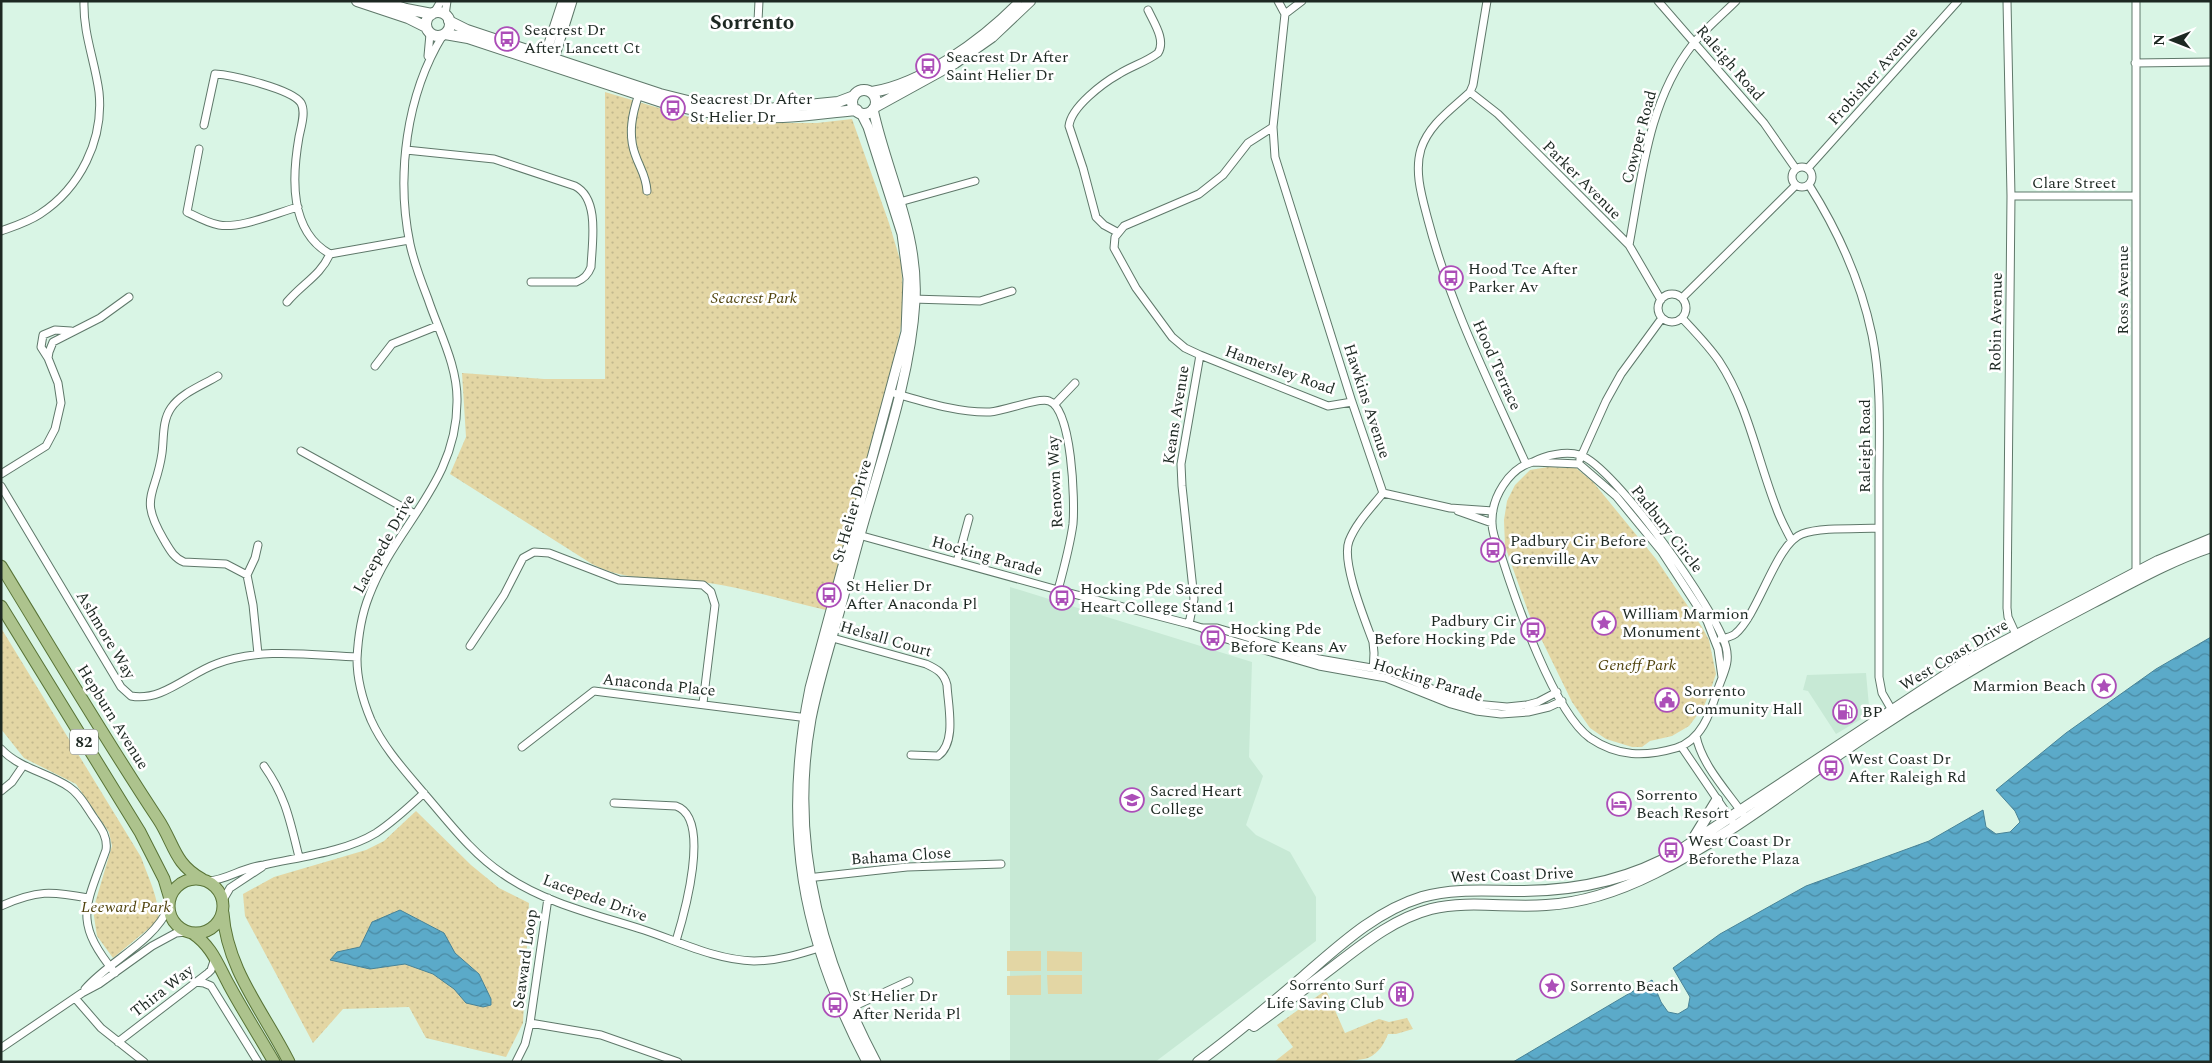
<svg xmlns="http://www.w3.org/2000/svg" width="2212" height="1063" font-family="Spectral,serif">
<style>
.built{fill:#c7e9d5}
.green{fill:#e3d6a4}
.park{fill:url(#park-dots)}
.water{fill:url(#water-waves);stroke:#488397}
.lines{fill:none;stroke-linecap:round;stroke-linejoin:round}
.minor-casing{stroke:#5f786a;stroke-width:9}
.tertiary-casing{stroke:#5f786a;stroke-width:11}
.secondary-casing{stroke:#5f786a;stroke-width:12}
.primary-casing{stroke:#587336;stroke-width:13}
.minor{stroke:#fff;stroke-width:7}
.tertiary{stroke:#fff;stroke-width:9}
.secondary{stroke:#fff;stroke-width:10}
.primary{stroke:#adc38d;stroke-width:11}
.labels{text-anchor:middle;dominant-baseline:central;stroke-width:5;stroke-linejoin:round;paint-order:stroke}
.shield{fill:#fff;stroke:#616864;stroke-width:1}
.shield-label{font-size:15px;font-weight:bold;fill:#1d2822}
.poi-label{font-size:16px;fill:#1d2822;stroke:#fff;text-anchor:start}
.street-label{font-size:16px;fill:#1d2822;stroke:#fff}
.park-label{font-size:16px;font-style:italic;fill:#51440e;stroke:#fff}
.district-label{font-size:21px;font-weight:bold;fill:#1d2822;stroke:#fff}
</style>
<defs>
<pattern id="park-dots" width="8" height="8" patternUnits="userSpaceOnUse" patternTransform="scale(1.25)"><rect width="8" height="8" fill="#e3d6a4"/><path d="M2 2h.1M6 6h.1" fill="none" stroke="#c2b88d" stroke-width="1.8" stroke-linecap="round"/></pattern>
<pattern id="water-waves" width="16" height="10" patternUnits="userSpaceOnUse" patternTransform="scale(1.25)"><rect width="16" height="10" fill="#5baac9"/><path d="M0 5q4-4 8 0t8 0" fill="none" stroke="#4b8aa3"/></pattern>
</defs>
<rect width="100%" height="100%" fill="#d9f5e5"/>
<!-- built -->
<path class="built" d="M1010 587 1252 662 1249 757 1263 776 1246 825 1256 835 1290 852 1316 897V941L1155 1062H1010Z
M1866 673 1869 706 1863 718 1836 734 1808 691 1803 690 1807 675Z"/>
<!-- green -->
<path class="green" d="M1007 951H1041V971H1007Z
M1047 951 1082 952V971H1047Z
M1041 975V995H1007V976Z
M1047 975H1082V994H1048Z"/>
<!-- park -->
<path class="park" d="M605 92 696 119 755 123H817L852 119 889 223 901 263 904 309 893 369 826 610C788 601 748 589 709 583 671 578 628 583 592 564L450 474 466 437 462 373 544 379H605Z
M1548 467 1576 468 1593 482 1656 559 1702 627 1709 640 1716 674 1709 694 1704 706 1689 726 1672 736 1650 741 1642 747H1632L1606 739 1590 728 1572 702 1529 614 1505 546 1504 520 1507 501 1515 485 1530 470Z
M1 628 141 857C148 877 159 898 159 920L113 958 97 936 93 910 112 846 109 832 76 784 24 758 1 729Z
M416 811 471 865 499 888 529 903 523 1023 506 1057 426 1038 409 1007 343 1009 313 1043 245 916 243 894 274 877 366 850 384 841Z
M1326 990 1345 1033 1379 1019 1389 1022 1407 1018 1413 1029 1396 1034H1388C1384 1044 1379 1053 1368 1058 1349 1063 1297 1062 1274 1062L1293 1047 1277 1025Z"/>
<!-- water -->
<path class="water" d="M2211 637V1062H1513L1652 980 1661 1002 1668 1012 1678 1014 1688 1008 1690 997 1673 968 1720 934 1806 886 1929 841 1983 810 1986 827 1996 834 2010 832 2020 822 2015 811 1996 790 2066 733 2156 669Z
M400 910 444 933 455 953 479 974 491 999V1005L483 1007 466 1003 454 989 433 974 405 964 370 969 330 960 337 952 360 947 372 922Z"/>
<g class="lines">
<!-- minor casing -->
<g class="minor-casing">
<path id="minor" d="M1278 1 1285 14
M1487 1 1473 85 1470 92C1452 109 1429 124 1421 149 1414 172 1422 197 1428 220 1450 305 1490 384 1526 464
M1658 1 1764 123 1796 169
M2007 1 2011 196 2007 608 2008 617 2018 639
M2136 1V572L2138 575
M434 13 441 1
M445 15 447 1
M758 21 759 1
M443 35C406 95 396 176 410 244 414 263 421 281 428 299 439 332 458 366 457 402 457 483 395 526 369 596 361 616 358 638 357 659 357 679 363 701 371 720 384 749 407 773 427 797 451 825 473 854 503 874 544 903 597 915 644 930 680 942 716 960 754 961 778 961 800 954 822 947
M428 56 430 34
M2135 63 2211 62
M1470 92 1498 114 1629 245 1661 300
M639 94C632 114 628 134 635 154 640 169 646 175 647 191
M204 125 215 74C232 75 292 89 301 103 306 112 301 127 299 137 292 177 289 231 330 254
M1273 127 1275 157 1352 402 1383 493C1371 508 1356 523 1349 541 1341 562 1365 620 1373 642L1374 653 1373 675
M199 149 187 212C197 217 208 223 219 225 240 229 276 213 298 207
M406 150 494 159 575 186C600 199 592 243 591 267 588 275 584 279 576 282H531
M1792 177a10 10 0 1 1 20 0a10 10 0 1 1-20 0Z
M1808 168 1958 1
M1809 185C1838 231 1861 282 1872 335 1882 385 1879 436 1879 487 1879 550 1879 614 1879 677L1882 693 1893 712
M2011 196H2136
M896 203 975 181
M1 231C15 226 28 222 40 214 80 188 104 140 99 92 95 61 83 34 84 1
M1117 232 1104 225 1096 217 1083 168 1069 126C1071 107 1103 83 1119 74 1132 66 1146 62 1158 53 1166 40 1154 23 1148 10
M1629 245C1642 176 1648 101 1693 44 1705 29 1722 15 1736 1
M1658 308a14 14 0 1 1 28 0a14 14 0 1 1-28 0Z
M1682 298 1796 185
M912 299 980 301 1012 291
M287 302C303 283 320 276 330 254L409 240
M1682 318C1695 332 1708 345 1719 361 1748 405 1757 458 1776 507 1780 519 1786 530 1792 541
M1200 355 1328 406 1352 402
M48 358 41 347 43 335 55 330 71 331
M375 366 392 344 437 326
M218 376C203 385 181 393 171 408 162 421 164 438 162 453 156 496 138 496 164 540 170 550 174 558 184 562L226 564 247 575 253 605 258 654
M890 392C922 401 957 413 990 412 1005 411 1039 397 1049 401 1072 408 1075 502 1073 524 1070 546 1064 568 1058 590
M1055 404 1075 383
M301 451 415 514
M1580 459 1606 401 1621 374 1662 318
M1533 462C1545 455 1566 451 1580 455 1614 466 1717 611 1726 647 1730 662 1724 672 1719 686 1711 710 1703 740 1676 748 1645 757 1618 757 1590 738 1554 712 1516 602 1502 558 1498 547 1492 535 1492 523 1491 498 1509 468 1533 462L1579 464 1616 496 1662 552 1707 621 1718 649 1722 677
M1 474 46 446 55 429 61 403 58 383 48 358 49 352 53 342 100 318 129 297
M1 486 121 687 131 696C162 702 188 674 216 664 260 647 311 655 357 657
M1383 493 1450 508 1493 511
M1458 511 1492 523
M855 534 1058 590 1189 624 1202 628 1216 636 1319 666 1386 678 1451 704 1476 711 1501 714 1528 712 1549 707 1562 701
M957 562 969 518
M247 575 255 558 258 545
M1189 624 1194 599 1182 486 1181 464 1200 355 1185 348 1172 337 1136 288 1114 248 1115 237 1124 226 1199 194 1223 175 1248 143 1273 127 1285 14 1302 1
M1203 628H1217L1319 659 1389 671 1451 697 1475 704 1507 707 1527 705 1538 702 1557 692
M829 637 926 664C937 669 944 673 947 685 948 706 957 742 938 756L911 755
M1721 639C1725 638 1731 637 1735 634 1759 614 1776 543 1802 534 1820 527 1859 529 1879 528
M470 646 504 595 523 558 534 552 549 553 619 580 703 585 711 592 715 605 703 703
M1696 736C1702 765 1726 790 1743 814
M1681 746 1732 821
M522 747 594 691 808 718
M1 749C20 769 47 772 69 787 80 794 87 808 94 818 101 828 108 837 106 850 85 908 73 921 115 973
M264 766C286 797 290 821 299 857
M1 791 12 782 23 766
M614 803 676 806C712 818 684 915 676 941
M807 878 907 867 1001 864
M208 881C228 880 242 867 264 865 299 857 345 852 376 833 393 822 409 807 424 793
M223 900 230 888 262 867
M1 906C37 890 51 891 88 898
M195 982 204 983 211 986 258 1062
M85 989C110 960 153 943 169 907
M75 998 101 1028 144 1062
M846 1010 909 981
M530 1023 601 1035 678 1062
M118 1042 208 973 211 970 215 958
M1 1048 82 993 99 984 152 946 176 933 186 932
M516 1062 525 1044 530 1023 548 898"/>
</g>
<!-- tertiary casing -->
<g class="tertiary-casing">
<path id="tertiary" d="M543 62 563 1
M552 65 572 1
M873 109C887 174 919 233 915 301 911 369 888 439 869 504 858 540 849 577 839 613 829 648 818 683 811 719 789 840 819 955 876 1062
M861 113 868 127 902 234 908 279 906 332 810 688C782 827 801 937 867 1062"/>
</g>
<!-- secondary casing -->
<g class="secondary-casing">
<path id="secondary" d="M357 1 408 18 426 27
M381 1 406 9 432 14
M426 24a12 12 0 1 1 24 0a12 12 0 1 1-24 0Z
M449 21 467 30 515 46 660 94 696 103 757 110 838 102 854 96
M445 34 468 38 671 105C708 114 745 118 783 117 808 116 832 112 857 110
M852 102a12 12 0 1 1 24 0a12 12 0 1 1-24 0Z
M872 92C922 84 981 41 1017 5
M875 107 955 63 992 37 1030 1
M1695 836 1717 800
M1254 1026C1280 1007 1307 987 1333 967 1363 944 1393 919 1431 909 1468 900 1507 908 1546 905 1584 903 1621 890 1655 873 1730 836 1796 782 1866 736 1940 687 2013 644 2092 603 2131 583 2169 561 2211 547
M1198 1062C1235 1035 1269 1006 1304 976 1340 945 1376 911 1422 897 1454 888 1488 891 1520 891 1577 891 1630 880 1679 851L1967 661 2158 561 2211 539"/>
</g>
<!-- primary casing -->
<g class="primary-casing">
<path id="primary" d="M1 566C53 651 103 736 158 819 174 843 174 864 202 879
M1 606 140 832 164 879 170 899
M169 906a27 27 0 1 1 54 0a27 27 0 1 1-54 0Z
M223 913C227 970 264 1012 289 1062
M192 933C212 946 218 965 229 985 243 1011 259 1036 274 1062"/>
</g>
<!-- minor -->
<use href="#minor" class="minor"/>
<!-- tertiary -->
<use href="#tertiary" class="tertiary"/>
<!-- secondary -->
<use href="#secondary" class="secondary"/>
<!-- primary -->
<use href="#primary" class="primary"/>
</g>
<!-- icons -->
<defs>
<g id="bus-ring" transform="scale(1.25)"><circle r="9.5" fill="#fff" stroke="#ac4eb8" stroke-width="1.5"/><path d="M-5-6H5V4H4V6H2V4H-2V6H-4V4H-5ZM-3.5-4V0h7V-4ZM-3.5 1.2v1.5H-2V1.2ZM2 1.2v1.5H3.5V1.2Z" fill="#ac4eb8"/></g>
<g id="sight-ring" transform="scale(1.25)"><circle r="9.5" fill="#fff" stroke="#ac4eb8" stroke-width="1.5"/><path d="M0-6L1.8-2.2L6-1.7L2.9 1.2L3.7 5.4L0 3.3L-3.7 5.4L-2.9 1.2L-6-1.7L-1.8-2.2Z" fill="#ac4eb8"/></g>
<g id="civic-ring" transform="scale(1.25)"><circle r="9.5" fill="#fff" stroke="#ac4eb8" stroke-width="1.5"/><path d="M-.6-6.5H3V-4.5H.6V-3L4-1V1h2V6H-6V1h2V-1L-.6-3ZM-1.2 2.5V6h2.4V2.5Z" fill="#ac4eb8"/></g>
<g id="fuel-ring" transform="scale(1.25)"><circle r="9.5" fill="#fff" stroke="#ac4eb8" stroke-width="1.5"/><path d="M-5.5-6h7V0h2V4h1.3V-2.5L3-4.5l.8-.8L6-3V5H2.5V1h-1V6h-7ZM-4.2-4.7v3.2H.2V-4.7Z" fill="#ac4eb8"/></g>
<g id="school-ring" transform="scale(1.25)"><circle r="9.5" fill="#fff" stroke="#ac4eb8" stroke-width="1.5"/><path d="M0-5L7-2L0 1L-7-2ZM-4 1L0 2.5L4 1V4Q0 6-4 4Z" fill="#ac4eb8"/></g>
<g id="hotel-ring" transform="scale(1.25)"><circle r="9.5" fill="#fff" stroke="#ac4eb8" stroke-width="1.5"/><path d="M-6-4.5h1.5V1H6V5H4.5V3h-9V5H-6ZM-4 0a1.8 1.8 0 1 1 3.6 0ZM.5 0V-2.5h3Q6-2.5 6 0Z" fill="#ac4eb8"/></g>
<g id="building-ring" transform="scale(1.25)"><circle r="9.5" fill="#fff" stroke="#ac4eb8" stroke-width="1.5"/><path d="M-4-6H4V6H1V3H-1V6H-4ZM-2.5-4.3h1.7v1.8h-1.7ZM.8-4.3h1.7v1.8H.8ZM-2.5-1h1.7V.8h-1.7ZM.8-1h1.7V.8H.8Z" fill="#ac4eb8"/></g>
</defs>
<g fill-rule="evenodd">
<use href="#bus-ring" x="507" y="39"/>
<use href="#bus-ring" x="928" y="66"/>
<use href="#bus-ring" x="673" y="108"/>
<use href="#bus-ring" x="1451" y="278"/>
<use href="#bus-ring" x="1493" y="550"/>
<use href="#bus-ring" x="829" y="595"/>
<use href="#bus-ring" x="1062" y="598"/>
<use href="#sight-ring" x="1604" y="623"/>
<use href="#bus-ring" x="1533" y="630"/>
<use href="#bus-ring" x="1213" y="638"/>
<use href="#sight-ring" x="2104" y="686"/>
<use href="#civic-ring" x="1667" y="700"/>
<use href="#fuel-ring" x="1845" y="712"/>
<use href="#bus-ring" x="1831" y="768"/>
<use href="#school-ring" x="1132" y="800"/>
<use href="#hotel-ring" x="1619" y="804"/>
<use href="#bus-ring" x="1671" y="850"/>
<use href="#sight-ring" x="1552" y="986"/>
<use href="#building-ring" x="1401" y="994"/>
<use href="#bus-ring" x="835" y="1005"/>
</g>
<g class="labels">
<!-- shield labels -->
<rect class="shield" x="70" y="729.5" width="28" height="25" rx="4"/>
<g class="shield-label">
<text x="84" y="742">82</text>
</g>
<!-- poi labels -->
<g class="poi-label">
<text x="524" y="30">Seacrest Dr<tspan x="524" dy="18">After Lancett Ct</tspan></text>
<text x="946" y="57">Seacrest Dr After<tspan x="946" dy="18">Saint Helier Dr</tspan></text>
<text x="690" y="99">Seacrest Dr After<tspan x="690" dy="18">St Helier Dr</tspan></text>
<text x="1468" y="269">Hood Tce After<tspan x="1468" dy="18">Parker Av</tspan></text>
<text x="1510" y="541">Padbury Cir Before<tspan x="1510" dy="18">Grenville Av</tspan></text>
<text x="846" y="586">St Helier Dr<tspan x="846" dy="18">After Anaconda Pl</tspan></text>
<text x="1080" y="589">Hocking Pde Sacred<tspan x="1080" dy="18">Heart College Stand 1</tspan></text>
<text x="1622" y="614">William Marmion<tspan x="1622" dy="18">Monument</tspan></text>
<text x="1516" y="621" text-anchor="end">Padbury Cir<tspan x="1516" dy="18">Before Hocking Pde</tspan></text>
<text x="1230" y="629">Hocking Pde<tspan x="1230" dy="18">Before Keans Av</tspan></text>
<text x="2086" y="686" text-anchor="end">Marmion Beach</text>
<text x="1684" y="691">Sorrento<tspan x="1684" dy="18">Community Hall</tspan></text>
<text x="1862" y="712">BP</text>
<text x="1848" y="759">West Coast Dr<tspan x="1848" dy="18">After Raleigh Rd</tspan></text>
<text x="1150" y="791">Sacred Heart<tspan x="1150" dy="18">College</tspan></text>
<text x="1636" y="795">Sorrento<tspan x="1636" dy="18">Beach Resort</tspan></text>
<text x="1688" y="841">West Coast Dr<tspan x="1688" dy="18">Beforethe Plaza</tspan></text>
<text x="1384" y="985" text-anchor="end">Sorrento Surf<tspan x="1384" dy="18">Life Saving Club</tspan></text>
<text x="1570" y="986">Sorrento Beach</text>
<text x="852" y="996">St Helier Dr<tspan x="852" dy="18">After Nerida Pl</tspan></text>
</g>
<!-- street labels -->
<g class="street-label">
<text transform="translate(1730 63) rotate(49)">Raleigh Road</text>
<text transform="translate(1873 76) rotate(-48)">Frobisher Avenue</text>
<text transform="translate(1639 137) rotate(-75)">Cowper Road</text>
<text transform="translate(1582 180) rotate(45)">Parker Avenue</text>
<text x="2074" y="183">Clare Street</text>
<text transform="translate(2123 290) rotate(-90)">Ross Avenue</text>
<text transform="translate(1996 322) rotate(-89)">Robin Avenue</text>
<text transform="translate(1497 365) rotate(66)">Hood Terrace</text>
<text transform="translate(1280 370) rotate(20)">Hamersley Road</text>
<text transform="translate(1367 401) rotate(72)">Hawkins Avenue</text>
<text transform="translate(1176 415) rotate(-81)">Keans Avenue</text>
<text transform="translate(1865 446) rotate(-90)">Raleigh Road</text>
<text transform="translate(1055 482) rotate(-93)">Renown Way</text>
<text transform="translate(852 511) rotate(-74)">St Helier Drive</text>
<text transform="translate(1667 529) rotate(52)">Padbury Circle</text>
<text transform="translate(384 544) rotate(-61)">Lacepede Drive</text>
<text transform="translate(987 556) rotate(15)">Hocking Parade</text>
<text transform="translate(106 635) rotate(59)">Ashmore Way</text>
<text transform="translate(886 639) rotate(16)">Helsall Court</text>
<text transform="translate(1954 655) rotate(-31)">West Coast Drive</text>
<text transform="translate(1428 680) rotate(17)">Hocking Parade</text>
<text transform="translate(659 685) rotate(6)">Anaconda Place</text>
<text transform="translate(113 717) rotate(58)">Hepburn Avenue</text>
<text transform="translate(901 856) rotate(-4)">Bahama Close</text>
<text transform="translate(1512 875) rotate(-2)">West Coast Drive</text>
<text transform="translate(595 898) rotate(20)">Lacepede Drive</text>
<text transform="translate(525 959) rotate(-82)">Seaward Loop</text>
<text transform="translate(162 991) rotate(-38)">Thira Way</text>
</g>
<!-- park labels -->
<g class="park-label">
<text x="754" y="298">Seacrest Park</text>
<text x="1637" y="665">Geneff Park</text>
<text x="126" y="907">Leeward Park</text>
</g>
<!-- district labels -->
<g class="district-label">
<text x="752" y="23">Sorrento</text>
</g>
</g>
<!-- border -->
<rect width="2212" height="1063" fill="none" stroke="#1d2822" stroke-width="5"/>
<!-- north arrow -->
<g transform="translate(2172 40) rotate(270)" stroke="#ffffff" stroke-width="4" paint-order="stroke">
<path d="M0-4L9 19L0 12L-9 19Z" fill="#1d2822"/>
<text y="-8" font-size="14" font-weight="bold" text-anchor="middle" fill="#1d2822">N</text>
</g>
</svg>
